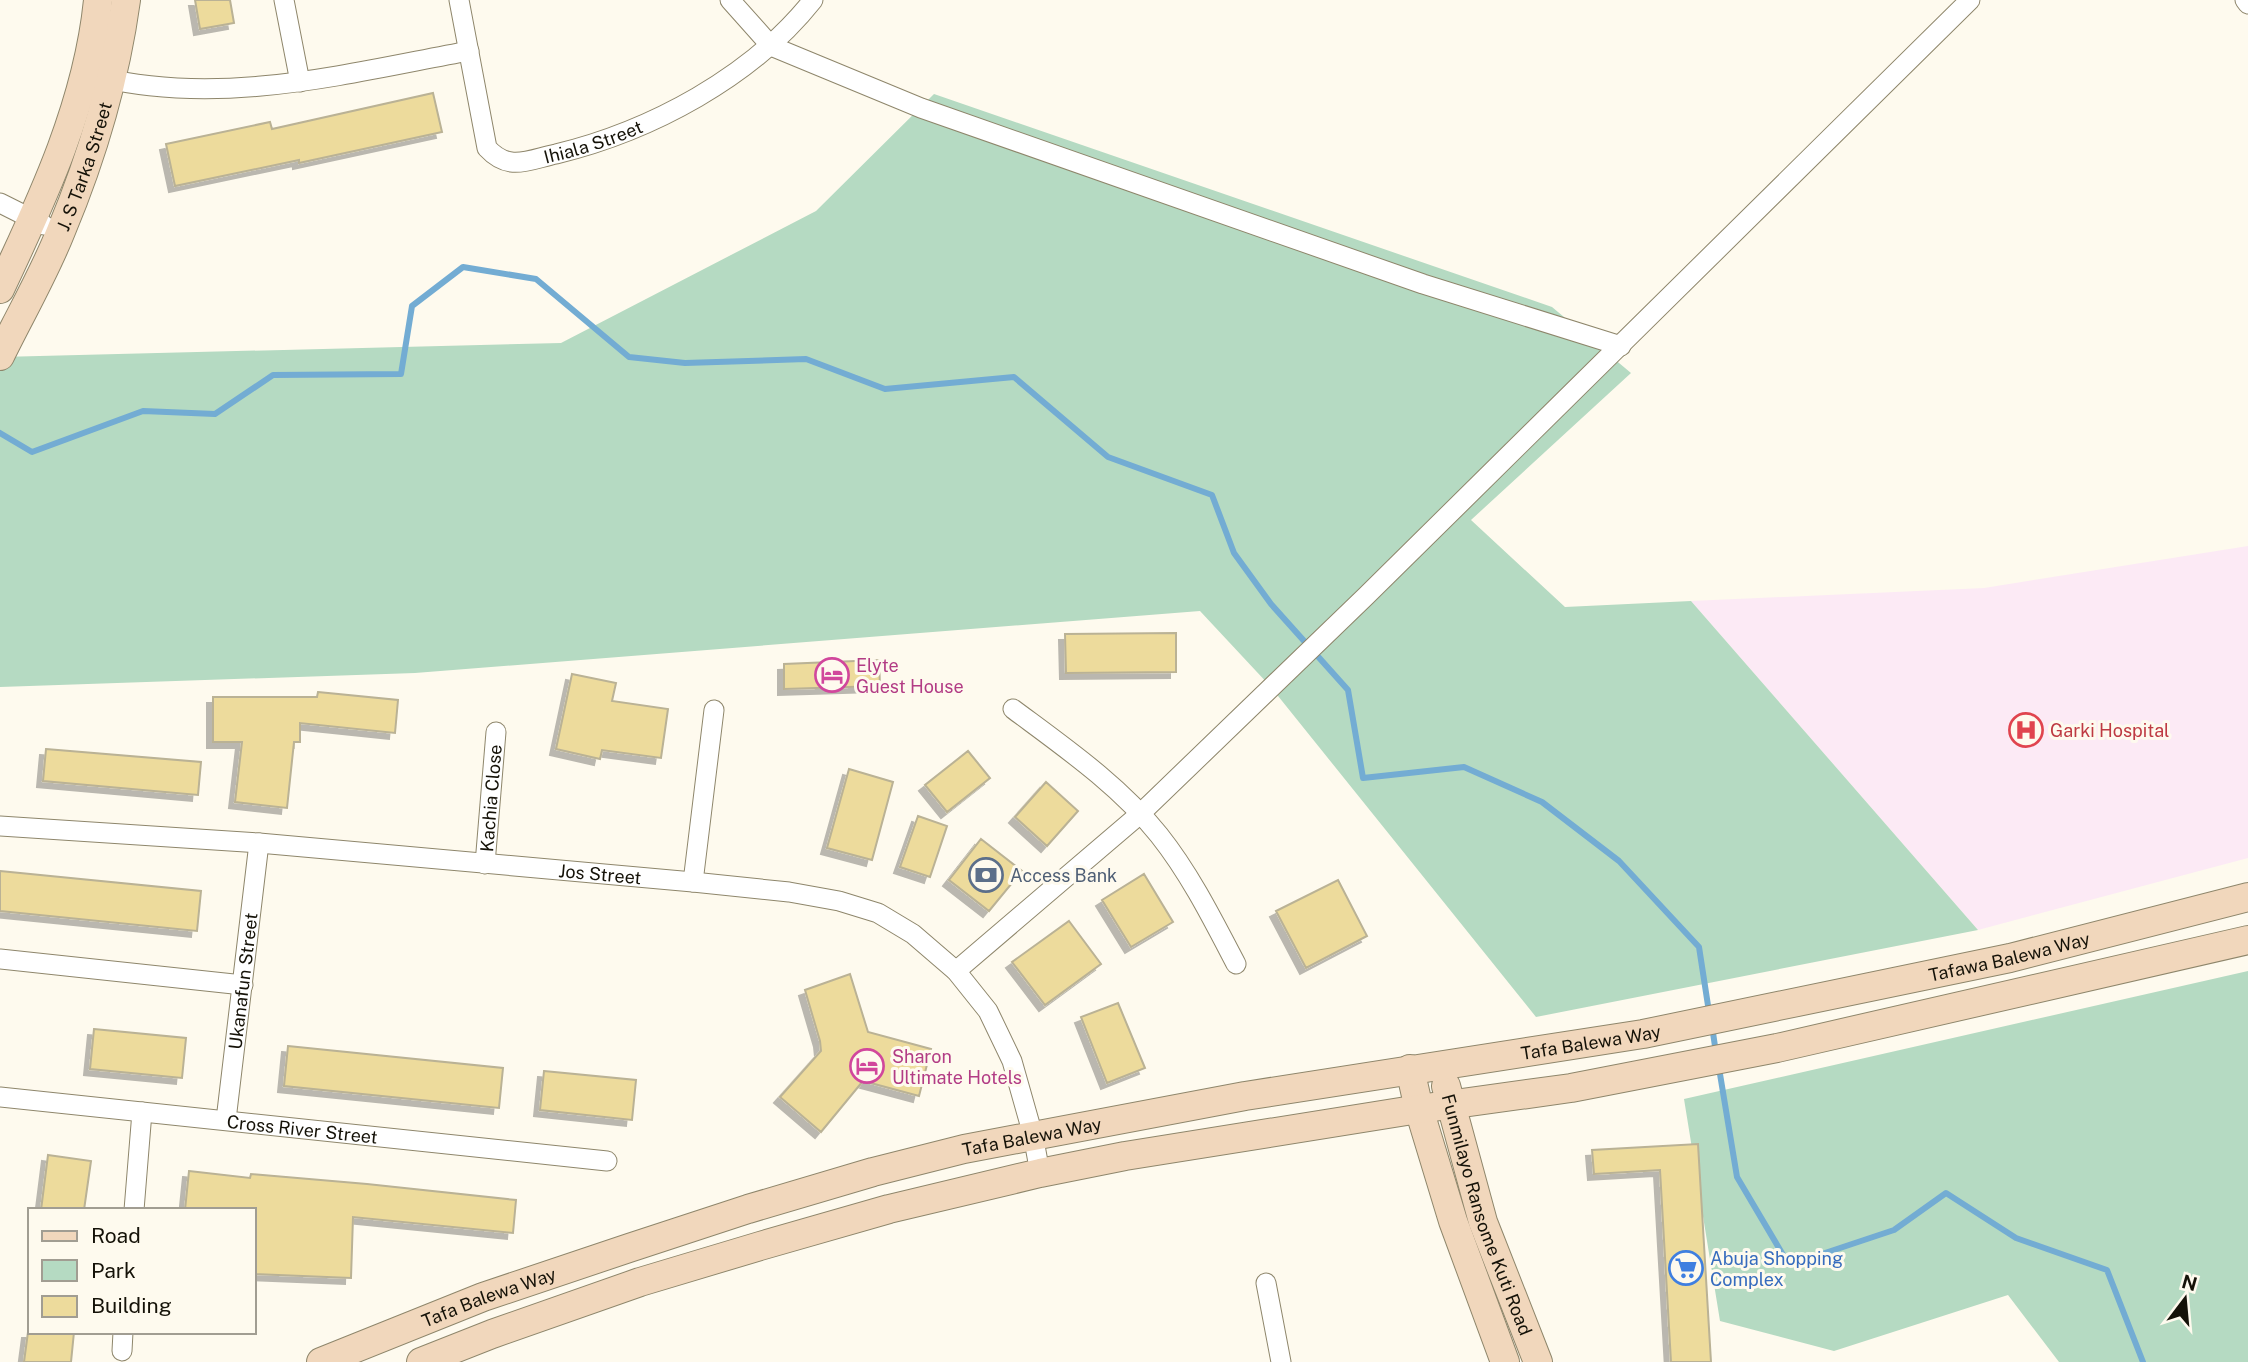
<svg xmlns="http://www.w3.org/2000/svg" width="2248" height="1362" font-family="'Public Sans',sans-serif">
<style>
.medical{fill:#fceaf5}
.green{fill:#b5dac2}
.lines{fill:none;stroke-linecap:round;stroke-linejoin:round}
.stream{stroke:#73acd3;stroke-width:6}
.building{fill:#eddb9c;stroke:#bab295;stroke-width:2;filter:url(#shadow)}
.street-casing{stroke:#8e866b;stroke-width:21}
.secondary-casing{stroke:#8e866b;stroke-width:30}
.street{stroke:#fff;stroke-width:19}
.secondary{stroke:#f1d7bc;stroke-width:28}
.labels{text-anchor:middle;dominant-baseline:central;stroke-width:6;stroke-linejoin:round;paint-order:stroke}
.street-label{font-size:18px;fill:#151208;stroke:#fefaee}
.hotel-label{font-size:18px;fill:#b23c85;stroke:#fefaee;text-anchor:start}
.health-label{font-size:18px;fill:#be3a42;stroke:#fefaee;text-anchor:start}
.service-label{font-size:18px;fill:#4e5e75;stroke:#fefaee;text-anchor:start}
.shop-label{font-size:18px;fill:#366cbe;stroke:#fefaee;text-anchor:start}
</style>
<defs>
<filter id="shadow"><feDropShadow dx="-6" dy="6" stdDeviation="0" flood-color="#0004"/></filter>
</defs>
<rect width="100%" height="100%" fill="#fefaee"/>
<!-- medical -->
<path class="medical" d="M2248 546V858L1978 930 1691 601 1984 588Z"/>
<!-- green -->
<path class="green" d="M934 94 1552 307 1631 373 1471 520 1565 607 1691 601 1978 930 1536 1017 1270 686 1200 611 415 673 0 687V357L561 343 816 211Z
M2248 971V1362H2059L2008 1295 1834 1351 1720 1321 1684 1099Z"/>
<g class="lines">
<!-- stream -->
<path class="stream" d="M0 433 32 452 143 411 215 414 273 375 401 374 412 306 463 267 536 279 629 357 685 363 806 359 885 389 1014 377 1108 457 1212 495 1234 553 1271 604 1348 690 1363 778 1464 767 1542 802 1619 861 1699 947 1709 1012
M1712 1026 1716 1053
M1719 1068 1737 1177 1789 1265 1894 1230 1946 1193 2016 1238 2107 1270 2143 1362"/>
</g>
<!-- building -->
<path class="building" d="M195 0H230L234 23 200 29Z
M433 93 442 132 299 163V160L175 186 166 144 270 122 272 129Z
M1176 633V672L1066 673 1065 634Z
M879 660 880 686 784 689V664Z
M572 674 616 683 612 701 668 709 661 758 602 750 600 759 556 749Z
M318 692 398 700 395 733 300 723V742H294L287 808 235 802 242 742H213V697H317Z
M46 749 201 762 198 795 43 781Z
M968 751 990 778 947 812 925 785Z
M849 769 893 782 872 860 827 848Z
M1046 782 1078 811 1047 846 1015 817Z
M918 816 947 826 930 877 900 867Z
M981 839 1022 871 989 911 949 880Z
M0 871 201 891 197 931 0 911Z
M1144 874 1173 922 1131 947 1102 900Z
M1338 880 1367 936 1306 968 1276 911Z
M1069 921 1101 964 1045 1005 1012 962Z
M850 974 868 1032 931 1049 919 1096 863 1081 821 1132 780 1097 821 1051 820 1041 805 990Z
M1118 1003 1145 1068 1107 1083 1081 1017Z
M94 1029 186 1038 182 1078 90 1069Z
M288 1046 503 1068 499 1108 284 1086Z
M544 1071 636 1080 632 1120 540 1110Z
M1698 1144 1711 1362H1671L1660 1170 1594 1174 1592 1150Z
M48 1155 91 1161 84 1210H41Z
M189 1171 250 1178 251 1174 367 1184 516 1200 513 1233 353 1217 351 1278 254 1274 256 1210H185Z
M28 1332H74L71 1362H24Z"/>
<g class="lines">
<!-- street casing -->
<g class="street-casing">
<g id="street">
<path d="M284 0 300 82"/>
<path id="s1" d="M459 0 487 148C509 172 528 160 556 154 651 131 752 77 813 0"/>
<path d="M730 0 771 46 921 108 1423 284 1621 346"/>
<path d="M2245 0 2248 4"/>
<path d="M100 77C222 107 349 73 469 51"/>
<path d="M0 203 44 225"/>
<path d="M1013 709C1064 747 1119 785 1159 835 1190 874 1213 920 1236 964"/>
<path id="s2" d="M0 826 259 843 693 882 789 892 839 901 878 913 913 934 956 971 988 1011 1012 1061 1033 1135 1040 1173"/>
<path id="s3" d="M485 864 496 732"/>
<path d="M693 882 714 710"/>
<path d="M0 959 243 985"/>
<path d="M956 971 1140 814 1366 596 1970 0"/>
<path id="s4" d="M0 1097 607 1161"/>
<path id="s5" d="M226 1120 259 843"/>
<path d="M134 1210 142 1112"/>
<path d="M1266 1283 1281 1362"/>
<path d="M122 1351 123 1332"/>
</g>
</g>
<!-- secondary casing -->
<g class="secondary-casing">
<g id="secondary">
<path d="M0 289C43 198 88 102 98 0"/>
<path id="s6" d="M0 356C20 315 44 274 61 231 92 157 115 80 126 0"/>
<path d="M1410 1069 1419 1109 1453 1221 1505 1362"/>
<path id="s7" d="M1446 1086 1483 1222 1538 1362"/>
<path id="s8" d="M321 1362 483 1297 629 1248 748 1209 873 1172 964 1149 1245 1096 1643 1034 2010 958 2248 897"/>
<path d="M421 1362 492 1334 640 1282 760 1246 889 1209 1040 1173 1125 1156 1419 1109 1571 1088 1777 1048 2248 940"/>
</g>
</g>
<!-- street -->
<use href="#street" class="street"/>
<!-- secondary -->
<use href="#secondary" class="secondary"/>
</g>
<!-- icons -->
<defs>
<g id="hotel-ring" transform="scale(1.75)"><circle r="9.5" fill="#fefaee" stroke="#d1479c" stroke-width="1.5"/><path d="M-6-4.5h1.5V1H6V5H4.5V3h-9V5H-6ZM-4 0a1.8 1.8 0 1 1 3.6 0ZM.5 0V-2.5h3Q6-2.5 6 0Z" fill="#d1479c"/></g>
<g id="hospital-ring" transform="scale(1.75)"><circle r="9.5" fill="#fefaee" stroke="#e0444e" stroke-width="1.5"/><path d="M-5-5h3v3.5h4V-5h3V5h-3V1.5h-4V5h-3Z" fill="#e0444e"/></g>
<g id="bank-ring" transform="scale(1.75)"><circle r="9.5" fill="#fefaee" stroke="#5c6f8a" stroke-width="1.5"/><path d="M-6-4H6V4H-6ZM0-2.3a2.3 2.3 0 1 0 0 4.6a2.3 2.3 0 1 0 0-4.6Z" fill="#5c6f8a"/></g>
<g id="supermarket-ring" transform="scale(1.75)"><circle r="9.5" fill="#fefaee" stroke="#3f7fe0" stroke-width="1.5"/><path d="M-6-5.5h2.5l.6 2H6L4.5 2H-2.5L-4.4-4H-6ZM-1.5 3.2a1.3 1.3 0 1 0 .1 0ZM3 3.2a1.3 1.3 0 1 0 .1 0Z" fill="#3f7fe0"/></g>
</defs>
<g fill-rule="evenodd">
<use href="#hotel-ring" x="832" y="675"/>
<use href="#hospital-ring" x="2026" y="730"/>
<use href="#bank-ring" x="986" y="875"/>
<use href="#hotel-ring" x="867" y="1066"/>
<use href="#supermarket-ring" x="1686" y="1268"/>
</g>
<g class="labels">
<!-- street labels -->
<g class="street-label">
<text stroke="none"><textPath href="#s1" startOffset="264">Ihiala Street</textPath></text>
<text stroke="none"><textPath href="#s6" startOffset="208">J. S Tarka Street</textPath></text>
<text stroke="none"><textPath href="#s3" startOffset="66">Kachia Close</textPath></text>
<text stroke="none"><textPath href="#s2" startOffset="602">Jos Street</textPath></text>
<text stroke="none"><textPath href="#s8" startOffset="1741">Tafawa Balewa Way</textPath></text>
<text stroke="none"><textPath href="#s5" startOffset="140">Ukanafun Street</textPath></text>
<text stroke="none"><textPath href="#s8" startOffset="1314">Tafa Balewa Way</textPath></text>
<text stroke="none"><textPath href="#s4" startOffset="304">Cross River Street</textPath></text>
<text stroke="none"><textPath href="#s8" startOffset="747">Tafa Balewa Way</textPath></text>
<text stroke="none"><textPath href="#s7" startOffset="135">Funmilayo Ransome Kuti Road</textPath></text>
<text stroke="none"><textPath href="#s8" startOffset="180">Tafa Balewa Way</textPath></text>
</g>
<!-- hotel labels -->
<g class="hotel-label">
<text x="856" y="665">Elyte<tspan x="856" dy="21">Guest House</tspan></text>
<text x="892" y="1056">Sharon<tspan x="892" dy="21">Ultimate Hotels</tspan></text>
</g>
<!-- health labels -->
<g class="health-label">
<text x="2050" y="730">Garki Hospital</text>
</g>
<!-- service labels -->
<g class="service-label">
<text x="1010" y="875">Access Bank</text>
</g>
<!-- shop labels -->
<g class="shop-label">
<text x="1710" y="1258">Abuja Shopping<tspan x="1710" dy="21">Complex</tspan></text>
</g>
</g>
<!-- legend -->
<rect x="28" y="1208" width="228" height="126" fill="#fefaee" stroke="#a19d92" stroke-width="2"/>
<rect x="42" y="1231" width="35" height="10" fill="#f1d7bc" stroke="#a19d92" stroke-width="2"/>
<text x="91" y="1243" font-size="21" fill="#151208">Road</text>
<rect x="42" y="1260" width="35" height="21" fill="#b5dac2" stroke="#a19d92" stroke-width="2"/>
<text x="91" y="1278" font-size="21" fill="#151208">Park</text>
<rect x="42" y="1296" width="35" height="21" fill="#eddb9c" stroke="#a19d92" stroke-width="2"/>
<text x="91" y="1313" font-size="21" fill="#151208">Building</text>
<!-- north arrow -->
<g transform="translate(2185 1299) rotate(16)" stroke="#fefaee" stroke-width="5" paint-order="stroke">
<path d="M0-5L12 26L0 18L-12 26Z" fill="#151208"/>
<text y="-10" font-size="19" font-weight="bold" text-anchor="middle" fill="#151208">N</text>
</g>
</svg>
